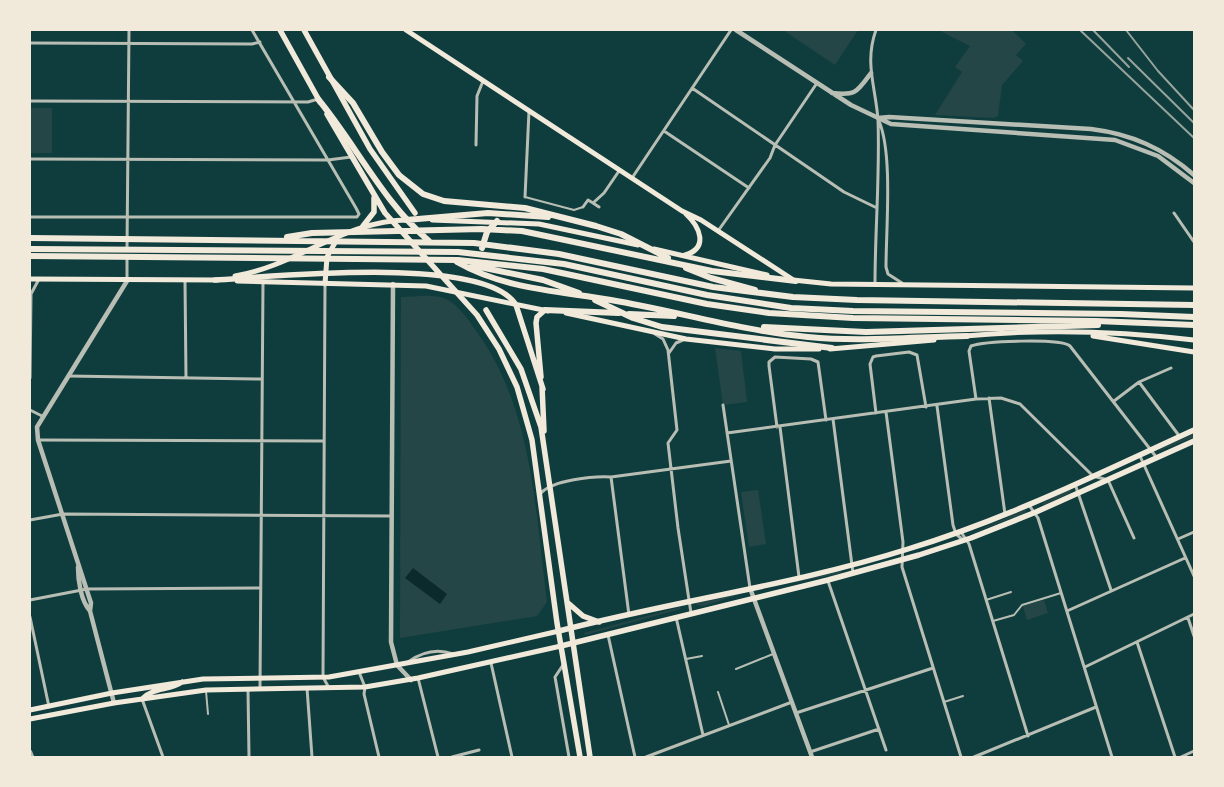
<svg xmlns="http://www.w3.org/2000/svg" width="1224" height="787" font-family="Manrope,sans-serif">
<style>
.green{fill:#244646}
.water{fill:#0a2a2b}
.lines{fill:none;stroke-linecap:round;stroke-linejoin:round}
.service{stroke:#b8beb3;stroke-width:2}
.minor{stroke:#b8beb3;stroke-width:3}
.tertiary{stroke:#b8beb3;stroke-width:4.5}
.secondary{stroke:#f1e9da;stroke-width:5}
.primary{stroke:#f1e9da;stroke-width:5.5}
.trunk{stroke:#f1e9da;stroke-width:5.5}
.motorway{stroke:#f1e9da;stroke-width:6}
.rail{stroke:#97a49c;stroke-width:2}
</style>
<rect width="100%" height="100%" fill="#0f3d3e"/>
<!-- green -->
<path class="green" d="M783 30H858L835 65Z
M944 30H1012L1026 44 1016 55 1023 61 1002 85 998 116 994 118 935 115 962 72 955 67 970 46 942 32Z
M30 108H52V153H30Z
M401 297C414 297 434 293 446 299 459 305 469 321 477 332 533 410 535 510 547 602L537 616 400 638Z
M715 348 741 351 747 402 723 405Z
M1194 434V437L1159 451V449Z
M758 490 766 544 749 547 741 492Z
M1068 490H1071L1072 492 1044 505 1042 503Z
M1024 510H1027L1025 513 970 534Z
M841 570V573L793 583 794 582Z
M741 594 704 606 696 605 697 603Z
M1044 600 1048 613 1027 620 1023 606Z
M680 607 681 609 585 635 584 633Z"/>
<!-- water -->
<path class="water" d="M413 568 447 594 440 604 405 578Z"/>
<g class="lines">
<!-- service -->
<path class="service" d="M525 197 574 210 583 207
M986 600 1011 592
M993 621 1014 615 1022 605 1061 593
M686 659 702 656
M736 669 773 654
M206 691 208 714
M718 692 729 725
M944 702 963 696"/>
<!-- minor -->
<path class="minor" d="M30 43 252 44 260 42
M692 88 844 192 877 208
M30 101 308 102 318 99
M879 121C893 154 886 229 886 267L888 274 902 283
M664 131 749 188
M476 145 477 96 483 81
M30 159 328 160 351 157
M632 178 731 30
M525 197 529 111
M593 203 599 207
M583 207 588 200 593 203 604 193 619 171
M1174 213 1194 242
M30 217H357L359 214 356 208 252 30
M718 231 770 158 775 145 817 83
M127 249 129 30
M127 279V258
M185 281 186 378
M325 284 323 677 329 688
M875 284C875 230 880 175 878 120 876 88 864 63 876 30
M655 334 663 339 668 350 677 430 668 443 678 528 691 613
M669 353 676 343 683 340
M68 376 262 379
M30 378 31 294 39 279
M1139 382 1180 437
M989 398 1005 514
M976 399 969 351 971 346C984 341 1060 338 1070 346L1157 458
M1114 401 1139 382 1171 368
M723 405 750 588
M937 406 953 525 956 534 963 540
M30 410 42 416
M886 412 903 542 902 567 961 757
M876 413 870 364 873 357 876 356 909 352 917 355 926 407
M833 419 853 573
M777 427 769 366V362L775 357 811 359 818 362 826 420
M780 427 799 577
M727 433 976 399 1001 398 1020 404 1093 476 1108 480 1134 538
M38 440 324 441
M1140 456 1194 576
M611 477 629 615
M1075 484 1111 590
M541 493C553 480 593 476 611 477L731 461
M1029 505 1038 518 1112 757
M30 520 63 514 392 516
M961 532 969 544 1028 736
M1178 539 1194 532
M828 581 886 750
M30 600 87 589 261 588
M1067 611 1185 558
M30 617 49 707
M676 617 703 735
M1188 618 1194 636
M608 635 635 757
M1137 642 1175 757
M408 662C422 652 436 648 453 654
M491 663 512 757
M563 665 555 677 569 757
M1085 667 1194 614
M359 672 365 687 364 694 379 757
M418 678 438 757
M307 688 312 757
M260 689 263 282
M248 690 249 757
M142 699 163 757
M796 713 933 668
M810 752 879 729
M452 757 479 750
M646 757 792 702
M974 757 1096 707
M1181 757 1194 751"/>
<!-- tertiary -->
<path class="tertiary" d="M736 30 851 105 891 124 1115 140 1158 156 1194 183
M832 93C856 96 857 92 871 73
M878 118 889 117 1091 129C1131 134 1163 148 1194 175
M393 284 391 642 397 665 411 680
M78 567C78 581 81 601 90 611L114 703
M750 588 812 757
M90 611 91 603 38 440 37 427 127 281
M30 752 32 757"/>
<!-- secondary -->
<path class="secondary" d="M406 30 682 211 701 220 795 281
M432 220 539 224 638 245
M654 249 767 275
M685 255C709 248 700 227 686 214
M235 276C296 266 345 220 408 220
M30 279 218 280
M793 280 831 284 1194 288
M237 281 426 286 548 311
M325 284 327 257 336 241
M566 313 686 339 775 349H819
M965 336C1040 329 1119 331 1194 340
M1093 336 1194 352
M830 349 934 340
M142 699C153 687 170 691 182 682
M30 710 112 693 203 679 329 677 468 652 559 631
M30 719 114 703 206 690 365 687 418 678 561 646"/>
<!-- primary -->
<path class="primary" d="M559 631C674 601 794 585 908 549 1007 519 1100 473 1194 430
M561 646 828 580 919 555 971 538 1036 512 1194 441"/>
<!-- trunk -->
<path class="trunk" d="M280 30 320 102
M304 30 370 149 415 213
M327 114 385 213 477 315 499 349 517 387 532 440 557 623 580 757
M363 226 374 212V198
M215 280C270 277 486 254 516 305L543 389
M486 310 521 369 541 427 590 757
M541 377 536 323 537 317 545 310
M542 386 544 431
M568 603 583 616 599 622"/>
<!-- motorway -->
<path class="motorway" d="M329 77 353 103 382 152 399 175 423 194 444 201 525 208 596 226 621 234 668 258
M318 99C356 145 383 202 429 241
M406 220 488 213 548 217
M287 237 312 233 482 229 522 231 712 271 796 281
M30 238 474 243 559 254 713 287 793 297 857 300 1194 305
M482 248 487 232 497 221
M30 249 458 252 564 264 707 295 791 308 853 311 1121 314 1194 317
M30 256 458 260 543 269 707 304 769 313 853 318 1096 321 1194 325
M457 262C504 289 559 291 611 300 676 311 742 331 808 337 860 342 914 337 967 336
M470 265 543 280 579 293
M686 268 711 278 755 290
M595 300 633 318 662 327 832 348
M545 310 619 313
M629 314 674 316
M764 327 866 332 1098 325"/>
<!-- rail -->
<path class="rail" d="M1080 30 1194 138
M1093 30 1129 67
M1126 30 1158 71 1194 110
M1128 58 1194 123"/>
</g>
<!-- border -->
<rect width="1224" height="787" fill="none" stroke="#f1e9da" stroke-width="62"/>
</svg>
